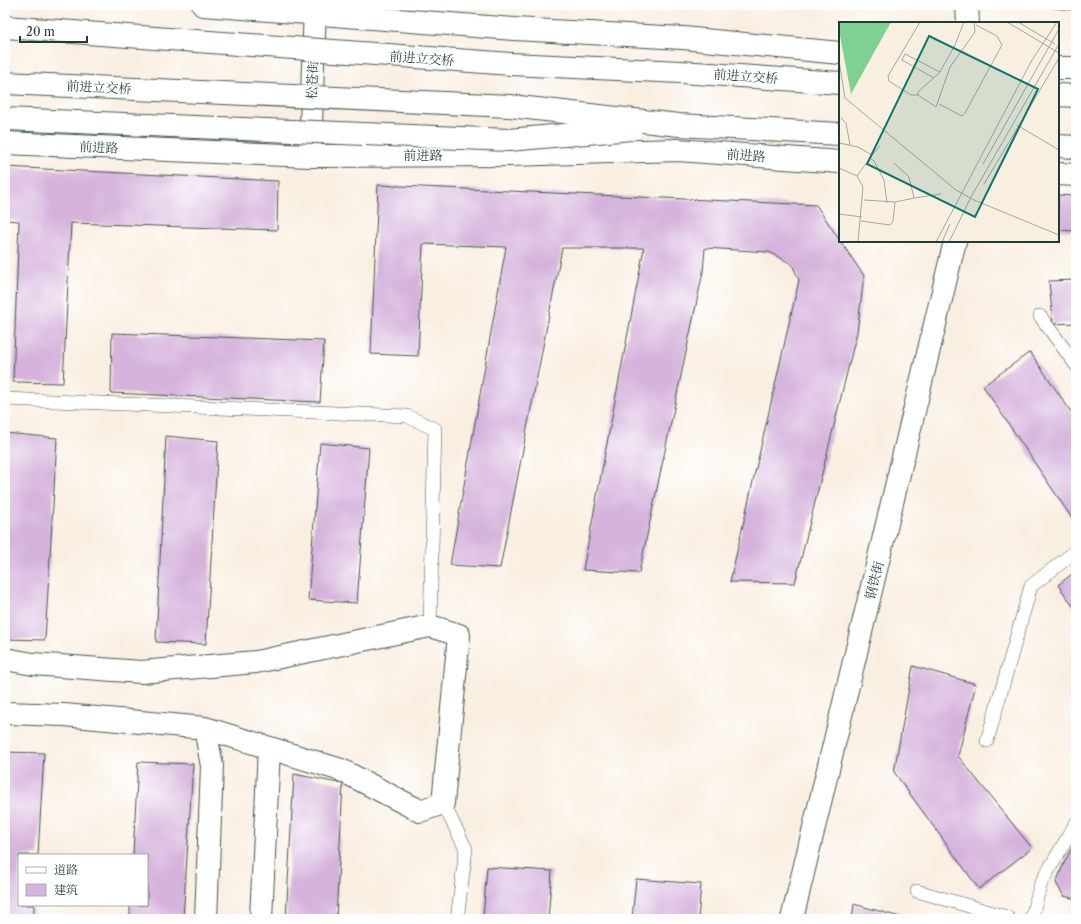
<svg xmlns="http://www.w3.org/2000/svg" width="1081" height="924" font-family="'Libre Caslon Text','Noto Serif SC',serif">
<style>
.building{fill:#d5b3dc}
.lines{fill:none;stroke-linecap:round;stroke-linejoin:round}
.service-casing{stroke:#40584e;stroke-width:14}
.minor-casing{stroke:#40584e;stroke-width:24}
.tertiary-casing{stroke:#40584e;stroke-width:24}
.trunk-casing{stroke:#40584e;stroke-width:24}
.service{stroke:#fff;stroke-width:13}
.minor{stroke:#fff;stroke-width:22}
.tertiary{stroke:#fff;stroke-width:22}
.trunk{stroke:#fff;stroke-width:22}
.trunk-bridge-casing{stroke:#40584e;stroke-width:24;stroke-linecap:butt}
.trunk-bridge{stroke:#fff;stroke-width:22}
.labels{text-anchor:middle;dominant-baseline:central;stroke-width:3;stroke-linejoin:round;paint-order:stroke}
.street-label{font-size:13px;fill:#1f3d34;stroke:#fff}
.inset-road{fill:none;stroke:#a2a89c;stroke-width:1}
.view{fill:#0f766e;fill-opacity:0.15;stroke:#0f766e;stroke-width:2}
.inset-edge{fill:none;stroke:#1f3d34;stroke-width:2}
</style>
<rect width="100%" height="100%" fill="#fff"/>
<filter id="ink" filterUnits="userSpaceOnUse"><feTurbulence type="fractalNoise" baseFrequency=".025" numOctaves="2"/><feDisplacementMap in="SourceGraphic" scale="8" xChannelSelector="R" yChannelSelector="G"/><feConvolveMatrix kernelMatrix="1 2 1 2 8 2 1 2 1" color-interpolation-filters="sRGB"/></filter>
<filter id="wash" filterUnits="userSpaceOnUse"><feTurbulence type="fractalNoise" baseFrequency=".012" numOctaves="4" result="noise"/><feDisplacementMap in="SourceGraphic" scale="16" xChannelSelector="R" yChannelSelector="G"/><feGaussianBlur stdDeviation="0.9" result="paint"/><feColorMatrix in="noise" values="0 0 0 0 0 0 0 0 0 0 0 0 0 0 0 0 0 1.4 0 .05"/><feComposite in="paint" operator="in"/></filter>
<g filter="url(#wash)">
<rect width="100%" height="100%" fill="#f9efe1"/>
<g id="blocks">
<!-- building -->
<path class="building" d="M1032 5H1076V10L1032 6Z
M5 167 278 181 277 230 71 223 63 383 13 382 19 221 5 220Z
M378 185 816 205 864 276 857 332 795 583 730 582 799 280 792 264 769 252 705 248 703 272 639 573 583 570 644 248H562L500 568 450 565 506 247 423 244 418 356 371 354Z
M1058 195 1076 196V231L1058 230Z
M1076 280V323L1053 324 1049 281Z
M112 333 324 341 320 402 111 393Z
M1030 352 1076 419V524L983 386Z
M5 433 57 438 45 640 5 639Z
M166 436 218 441 206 644 156 642Z
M320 443 369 448 357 603 308 600Z
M1076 571V610L1058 585Z
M913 666 976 684 958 756 1032 848 979 889 894 772Z
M5 752 44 753 38 855H19V905H34V919H5Z
M138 762 193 764 183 919H130V905H147V855H133Z
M294 774 343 784 336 919H286Z
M1076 840V899L1064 896 1056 883 1064 863Z
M487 867 552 871 548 919H483Z
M636 879 701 884 698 919H632Z
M854 904 907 919H852Z"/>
</g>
</g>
<g filter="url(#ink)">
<use href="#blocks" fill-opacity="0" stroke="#40584e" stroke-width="1"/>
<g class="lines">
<!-- service casing -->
<g class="service-casing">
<path id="service" d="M1040 316 1076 365
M5 399 407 416 435 429 430 626
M987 741 1031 586 1076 551
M443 803 466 849 457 919
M917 891 1007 917
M1031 919 1041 883 1076 823"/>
</g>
<!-- minor casing -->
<g class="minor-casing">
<path id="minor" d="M5 659 33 664 141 672 256 662 430 626 459 635 443 803 420 811 341 770 205 728 64 715 5 713
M205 728 212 766 206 919
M261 919 269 748"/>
</g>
<!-- tertiary casing -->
<g class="tertiary-casing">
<path id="tertiary" d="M967 5 968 23
M310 156 315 5
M792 919 955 241"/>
</g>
<!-- trunk casing -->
<g class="trunk-casing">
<path id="trunk" d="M203 5 514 29 683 38 840 53
M1058 68H1076
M1058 95 1076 96
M5 143 310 156 509 155 678 150 840 162
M1058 146 1076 147
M1058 174 1076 175"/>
</g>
<!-- service -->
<use href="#service" class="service"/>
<!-- minor -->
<use href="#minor" class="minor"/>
<!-- tertiary -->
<use href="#tertiary" class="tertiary"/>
<!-- trunk -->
<use href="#trunk" class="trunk"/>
<!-- trunk-bridge casing -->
<g class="trunk-bridge-casing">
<path id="trunk-bridge" d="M5 27 511 64 681 72 840 83
M5 83 510 106 679 125 840 134
M5 119 509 140 631 129"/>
</g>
<!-- trunk-bridge -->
<use href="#trunk-bridge" class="trunk-bridge"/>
</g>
</g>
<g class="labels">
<!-- street labels -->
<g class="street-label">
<text transform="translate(422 58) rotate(4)">前进立交桥</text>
<text transform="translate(746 76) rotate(4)">前进立交桥</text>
<text transform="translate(312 80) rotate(-88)">松苍街</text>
<text transform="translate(99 87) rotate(3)">前进立交桥</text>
<text transform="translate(99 147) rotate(2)">前进路</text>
<text x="423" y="155">前进路</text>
<text transform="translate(746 155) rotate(4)">前进路</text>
<text transform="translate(874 580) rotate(-76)">钢铁街</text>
</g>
</g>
<!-- overview -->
<g transform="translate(839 22)">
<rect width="220" height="220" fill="#f9efe1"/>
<path d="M0 0H52L12 72 0 8Z" fill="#7ed192"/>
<path class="inset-road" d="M125 0 116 23 101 50 79 70V73L97 85 111 45 136 10 135 0M168 0 220 31M179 0 216 22M0 39 6 76M95 56 63 38 66 32 101 50M79 73H72L50 59 49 54 81 0M6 76 117 168 135 178 220 213M100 82 123 94 126 91 163 23 158 14 137 3M2 96 7 101 11 123M178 103 220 128M0 121 19 125 33 133 31 136M33 133 41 124M55 141 70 155 75 176 56 180M144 142 220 7M0 146 18 154 24 165 19 220M18 154 31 136 35 139 45 158 48 181M145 162 220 36M75 176 102 172M0 192 23 195M22 199 51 203 54 199 56 180 25 178M97 220 193 38 218 0M103 220 111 202M110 220 132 175 220 22"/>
<path class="view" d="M90 14 199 67 136 195 28 142Z"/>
<rect width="220" height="220" class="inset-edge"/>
</g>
<!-- margin -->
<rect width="1081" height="924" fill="none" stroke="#fff" stroke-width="20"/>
<!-- legend -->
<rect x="18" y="854" width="130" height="52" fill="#ffffff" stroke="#a5b1ae"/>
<rect x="26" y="867" width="20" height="6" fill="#ffffff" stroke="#a5b1ae"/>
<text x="54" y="874" font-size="12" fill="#1f3d34">道路</text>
<rect x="26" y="884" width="20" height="12" fill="#d5b3dc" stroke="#a5b1ae"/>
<text x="54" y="894" font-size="12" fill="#1f3d34">建筑</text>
<!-- scale -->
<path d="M20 36v6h67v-6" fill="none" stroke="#1f3d34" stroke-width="2"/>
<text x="26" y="36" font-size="12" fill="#1f3d34" stroke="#ffffff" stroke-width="3" paint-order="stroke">20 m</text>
</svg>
